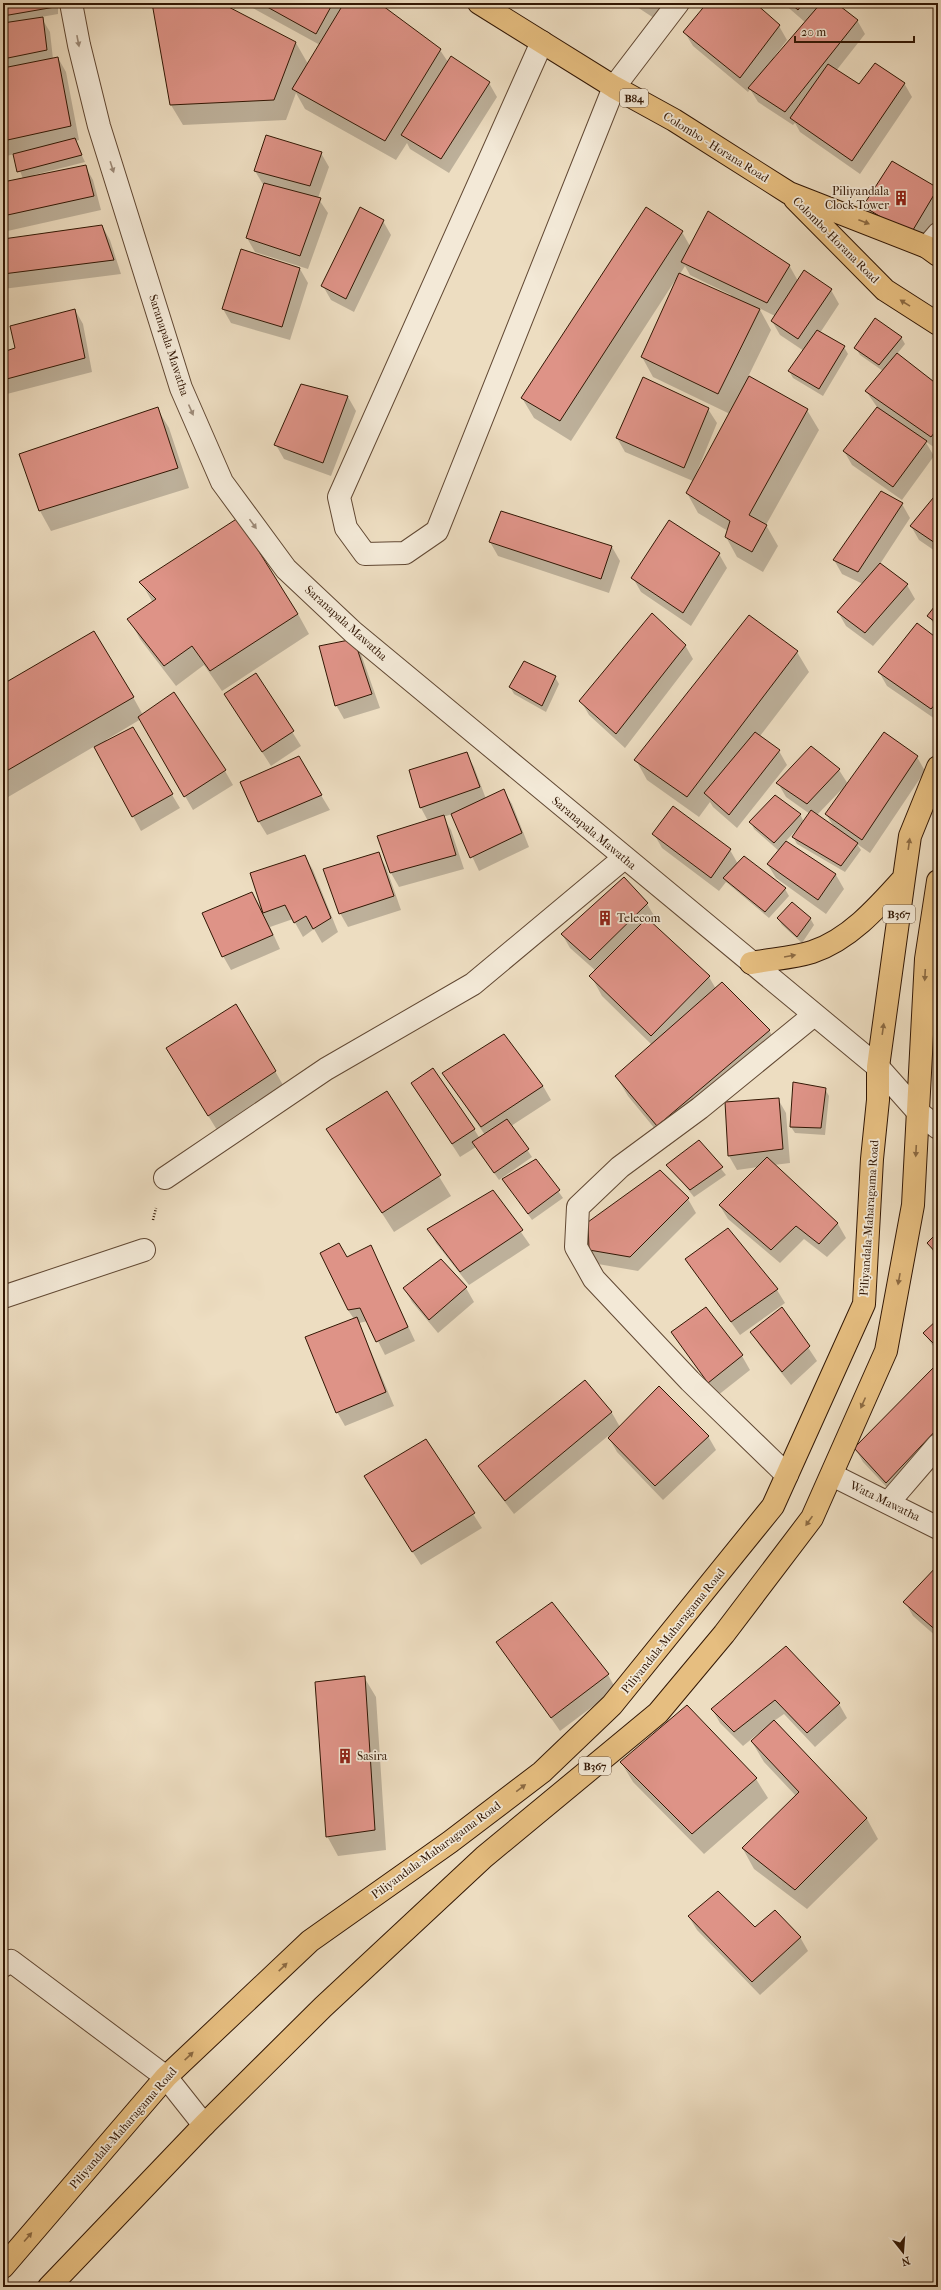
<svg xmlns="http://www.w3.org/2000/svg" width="941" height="2290" font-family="'IM FELL French Canon',serif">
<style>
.shadow{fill:#0003;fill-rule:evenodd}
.building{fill:#de9387;stroke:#321704}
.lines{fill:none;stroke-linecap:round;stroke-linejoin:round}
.minor-casing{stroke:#614833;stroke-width:24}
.major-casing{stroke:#321704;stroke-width:24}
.path{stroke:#321704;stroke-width:2.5;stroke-dasharray:1 2;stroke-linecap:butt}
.minor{stroke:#f3e9d7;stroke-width:22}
.major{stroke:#e6be80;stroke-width:22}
.oneway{fill:#9c8a78}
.oneway2{fill:#8c6a42}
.labels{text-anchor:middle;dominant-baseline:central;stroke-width:3.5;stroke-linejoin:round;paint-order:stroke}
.shield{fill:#f3e9d7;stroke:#6c5643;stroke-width:1}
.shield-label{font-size:11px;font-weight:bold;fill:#321704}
.street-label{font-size:12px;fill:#321704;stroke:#f3e9d7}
.poi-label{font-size:12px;fill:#321704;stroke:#f3e9d7;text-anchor:start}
</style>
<rect width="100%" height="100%" fill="#edddc1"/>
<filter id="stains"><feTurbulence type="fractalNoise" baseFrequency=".005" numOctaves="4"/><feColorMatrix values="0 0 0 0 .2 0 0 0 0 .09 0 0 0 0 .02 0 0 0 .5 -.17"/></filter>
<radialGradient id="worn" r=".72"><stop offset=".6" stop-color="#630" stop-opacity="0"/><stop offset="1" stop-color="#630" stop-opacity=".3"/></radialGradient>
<!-- shadow -->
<path class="shadow" d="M3 3H58V14L41 17 50 32 53 59 58 58 66 72 79 140 75 141 85 162 34 175V177L85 166 93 180 101 210 3 232V183L23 179 14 154 3 157Z
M153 3H219L296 43 308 64 320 45 251 7 249 3H377L440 50 448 62 489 83 497 97 449 173 410 149 407 143 396 160 305 109 296 93 286 120 183 125 171 105Z
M225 3H239L235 9Z
M631 3H684L666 26Z
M708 3H753L779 26 787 40 774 57 775 58 806 23 783 3H834L857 20 865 34 836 71 859 86 904 83 912 97 860 174 800 132 795 123 793 125 758 102 750 89 748 92 693 46 685 33Z
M321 153 329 167 318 198 328 213 308 269 255 252 247 238 264 186 255 171Z
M892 162 938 190V216L918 249 872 220 864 206Z
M646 208 682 232 690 246 789 265 798 281 831 290 839 304 820 333 844 347 848 354 823 396 793 378 789 371 804 351 780 335 772 321 775 316 759 308 771 330 748 377 807 410 819 430 766 525 778 546 763 572 737 557 726 537 728 531 698 513 687 493 693 481 625 452 617 438 643 378 708 409 717 423 694 479 730 414 653 377 642 357 676 279 571 441 534 418 522 398ZM685 266 690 275 731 295 730 297 680 274Z
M383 221 391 235 354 312 331 300 323 286Z
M102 226 110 240 121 274 3 289V240Z
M241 251 300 269 308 283 290 340 231 323 223 309Z
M75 310 83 324 92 372 3 395V353L16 349Z
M901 337 905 344 897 354 938 386V450L925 441 934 456 902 500 852 465 844 451 877 407 866 391 883 371 860 355 856 348Z
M302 385 348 397 356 411 331 476 284 459 276 445Z
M157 408 169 428 189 488 51 531 40 511 20 454Z
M938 494 937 551 938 553 919 540 911 526Z
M902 504 910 518 880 564 907 585 915 599 873 646 846 626 838 612 863 584 842 574 834 560Z
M501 512 612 547 620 561 609 593 498 556 490 542Z
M719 554 727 568 691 626 641 592 633 578Z
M141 582 298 614 309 634 222 691 204 665 176 686 140 639 129 619 153 603Z
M938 604V631L929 616Z
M353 640 361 654 380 708 344 719 336 705Z
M938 640V721L887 686 879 672Z
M685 645 693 659 625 748 589 715 581 701Z
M797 652 809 672 760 736 779 751 787 765 737 828 713 807 710 802 699 817 647 780 636 760Z
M256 674 301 746 271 766 225 694Z
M555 677 559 684 546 712 514 694 510 687Z
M3 685 133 697 143 715 225 771 233 785 193 810 141 719 106 740 107 741 132 728 180 808 141 831 95 746 3 800Z
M811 747 839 770 848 784 917 757 925 771 870 853 857 844 861 850 845 872 797 844 793 837 799 827 785 842 836 875 844 889 826 914 776 878 768 865 779 851 754 829 751 822 800 814 804 822 810 814 786 797 778 783ZM842 789 826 814 834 827 817 815Z
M466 753 474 767 486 799 504 791 512 804 529 847 479 871 452 814 443 817 451 830 464 869 399 887 391 873 378 836 428 821 421 808 410 770Z
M298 757 330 810 267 835 259 822Z
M654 834 730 850 738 864 785 889 789 896 769 918 726 882 719 891 662 848Z
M378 853 386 867 401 910 348 927 340 913Z
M305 856 313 870 338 932 322 943 314 929 303 937 293 919 270 927 280 949 231 970 223 956 252 893 262 909Z
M647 904 655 917 650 923 709 977 716 989 769 1030 780 1050 669 1146 628 1096 616 1076 652 1045 602 996 591 976 596 971 570 948 562 934Z
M810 918 814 925 802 943 782 925 778 919Z
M938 978V994L933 985Z
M503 1035 543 1086 551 1100 511 1126 532 1157 499 1180 476 1147 460 1157 412 1083 474 1129 480 1139 485 1135 443 1073Z
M175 1062 275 1071 283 1085 217 1130Z
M825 1089 829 1096 825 1135 795 1133 791 1127Z
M387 1092 451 1196 394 1232 328 1129Z
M778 1099 786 1113 790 1163 774 1165 838 1224 846 1238 827 1257 804 1239 780 1263 728 1219 720 1206 758 1167 737 1170 729 1156Z
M699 1141 726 1175 694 1197 668 1165Z
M536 1160 563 1198 532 1220 504 1180Z
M493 1192 530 1245 469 1285 436 1243 428 1229Z
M688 1199 696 1213 638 1271 598 1264 590 1250Z
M938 1234V1259L928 1243Z
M371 1247 415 1341 385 1355 368 1321 359 1323 394 1406 345 1426 337 1412 354 1319 348 1310 347 1258Z
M686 1259 777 1290 785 1303 740 1335Z
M441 1260 466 1288 474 1302 438 1333 412 1302 404 1288Z
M782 1308 817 1361 791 1385 760 1346 752 1333Z
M706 1309 742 1356 750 1370 717 1396 672 1332Z
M938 1320V1353L924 1333Z
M938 1371V1450L895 1496 863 1462 855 1448Z
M585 1381 612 1413 620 1427 708 1436 716 1450 663 1500 617 1452 608 1436 514 1514 488 1480 480 1467Z
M426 1440 482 1528 421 1565 373 1490Z
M938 1566V1638L913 1616 905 1602Z
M552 1603 608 1675 616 1689 560 1731 498 1642Z
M786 1648 839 1704 847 1718 815 1747 784 1714 774 1721 867 1819 878 1839 807 1909 754 1869 743 1849 796 1796 764 1762 752 1742 760 1732 743 1746 720 1723 712 1709Z
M364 1677 376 1697 386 1850 338 1856 327 1836Z
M621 1762 756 1779 768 1798 704 1854 633 1782Z
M689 1917 800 1937 808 1951 760 1995 697 1930Z"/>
<!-- building -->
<path class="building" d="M55 3V7L3 16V4Z
M152 3H221L296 42 274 100 170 105Z
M260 3H333L316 34Z
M344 3H379L441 49 385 141 292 89Z
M648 3H657L654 7Z
M707 3H755L780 25 740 78 683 32Z
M790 3H803L798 10Z
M821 3H836L858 20 785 112 748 88Z
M43 17 47 50 3 59V23Z
M451 56 490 82 441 159 401 135Z
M58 57 71 126 3 141V68Z
M875 63 905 83 852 161 790 118 828 64 859 84Z
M266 135 322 152 310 186 254 171Z
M75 138 82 155 17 172 13 154Z
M892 161 938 188 910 235 863 206Z
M86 165 94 196 3 216V182Z
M264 183 321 198 300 256 246 238Z
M360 207 384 220 346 299 321 286Z
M646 207 683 231 560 421 521 398Z
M708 211 790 265 767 303 681 262Z
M102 225 114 260 3 274V239Z
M241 249 300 268 282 327 222 309Z
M804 270 832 289 798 339 771 321Z
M679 273 760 309 718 394 641 357Z
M75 309 85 358 3 380V352L15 348 10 326Z
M875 318 902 337 879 365 854 348Z
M817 330 845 346 819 389 788 371Z
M897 353 938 385V428L931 437 865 391Z
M749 376 808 409 749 515 767 525 752 552 725 537 730 521 686 493Z
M643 377 709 408 684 468 616 438Z
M301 384 348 396 323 463 274 445Z
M158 407 178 468 39 511 19 454Z
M877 407 927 441 893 487 843 451Z
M881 491 903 503 858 572 833 560Z
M938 492V545L910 526Z
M501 511 612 546 601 579 489 542Z
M238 518 298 614 210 671 192 646 164 666 127 619 156 599 139 582Z
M669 520 720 553 683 613 631 578Z
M880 563 908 584 865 633 837 612Z
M938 602V624L927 616Z
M652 613 686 645 616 734 579 701Z
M749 615 798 651 687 797 634 760Z
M917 623 938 639V701L931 709 878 672Z
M94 631 134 697 3 773V684Z
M354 639 372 694 335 706 319 646Z
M524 661 556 676 542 706 509 687Z
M256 673 294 731 262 752 224 694Z
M174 692 226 770 184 797 138 717Z
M133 727 173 794 132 817 94 747Z
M755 732 780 750 729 815 704 793Z
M884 732 918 756 862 840 825 814Z
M811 746 840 769 807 804 776 783Z
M467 752 480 787 420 808 409 770Z
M299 756 322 795 258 822 240 782Z
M504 789 522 833 470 858 451 814Z
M775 795 801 814 774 843 749 822Z
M673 806 731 849 711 878 652 834Z
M811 810 858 843 841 866 792 837Z
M444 815 456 855 390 873 377 836Z
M786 841 836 874 818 900 767 864Z
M379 852 394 896 339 914 323 869Z
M305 855 331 918 313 929 306 916 294 923 285 905 263 913 250 873Z
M744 856 786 888 765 912 723 878Z
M624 877 648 903 590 960 561 934Z
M252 892 273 935 222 957 202 913Z
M792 902 811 918 797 937 777 918Z
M647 918 710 976 651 1036 589 976Z
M938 976V989L931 985Z
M722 982 770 1030 657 1126 615 1076Z
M236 1004 276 1071 208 1116 166 1048Z
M504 1034 543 1086 481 1127 442 1073Z
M433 1068 475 1129 452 1144 411 1083Z
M793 1082 826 1088 821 1128 790 1127Z
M387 1091 441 1175 382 1213 326 1129Z
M779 1098 783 1149 728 1156 725 1102Z
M507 1119 529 1149 494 1173 472 1142Z
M699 1140 723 1167 690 1190 666 1165Z
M767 1157 838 1223 819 1244 796 1226 771 1250 719 1205Z
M536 1159 560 1190 528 1214 502 1179Z
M660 1170 689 1198 630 1257 589 1250 588 1222Z
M493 1190 523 1230 460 1272 427 1229Z
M728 1228 778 1289 731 1322 685 1259Z
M938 1232V1255L927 1243Z
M339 1243 347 1257 371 1245 408 1327 376 1342 360 1308 348 1310 320 1253Z
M441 1259 467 1287 429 1320 403 1288Z
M706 1307 743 1355 708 1383 671 1332Z
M782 1307 810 1346 782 1372 750 1332Z
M357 1317 386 1392 336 1413 305 1337Z
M938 1319V1348L923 1333Z
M935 1366 938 1369V1428L886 1483 854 1448Z
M585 1380 612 1412 505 1501 478 1466Z
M659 1386 709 1436 655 1486 608 1438Z
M426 1439 475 1513 412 1552 364 1476Z
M938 1460V1473L932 1465Z
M938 1565V1632L903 1602Z
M552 1602 609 1674 551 1718 496 1642Z
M786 1646 840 1703 807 1733 775 1700 734 1732 711 1709Z
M365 1676 375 1830 326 1837 315 1682Z
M687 1705 757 1778 692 1834 620 1762Z
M774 1720 867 1818 795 1890 742 1848 799 1792 751 1741Z
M718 1891 755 1927 775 1910 801 1937 752 1982 688 1916Z"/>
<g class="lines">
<!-- minor casing -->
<g class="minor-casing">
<path id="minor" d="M71 3 79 45 99 126 181 388 222 482 286 569 353 632 878 1067 918 1112 938 1128
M542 42 339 497 346 528 365 554 405 553 437 531 614 87 678 3
M927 247 938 234
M165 1178 326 1069 473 984 624 858
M3 1297 144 1250
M787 1475 690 1381 594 1279 576 1247 578 1207 620 1167 700 1108 814 1015
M832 1475 938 1528
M888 1503 938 1445
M3 1966 11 1961 166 2077 204 2125"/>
</g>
<!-- major casing -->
<g class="major-casing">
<path id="major" d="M479 3 614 87 674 120 789 193 927 247 938 255
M795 199 885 290 938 324
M751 963C771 959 793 958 812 952 849 940 878 907 904 878
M3 2267 166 2077 310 1941 450 1842 542 1772 612 1705 773 1506 864 1304 872 1159 878 1100V1067L904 878 910 836 938 767
M49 2287 204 2125 323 2007 484 1857 658 1713 724 1634 812 1518 886 1351 913 1205 926 959 938 881"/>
</g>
<!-- path -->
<path class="path" d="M153 1220 156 1208"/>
<!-- minor -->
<use href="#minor" class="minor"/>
<!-- major -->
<use href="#major" class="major"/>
</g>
<!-- one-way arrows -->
<defs><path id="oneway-solid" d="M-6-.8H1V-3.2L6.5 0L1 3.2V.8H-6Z"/></defs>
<g class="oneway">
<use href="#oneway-solid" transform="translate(78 41) rotate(79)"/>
<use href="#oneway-solid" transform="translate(112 167) rotate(72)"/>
<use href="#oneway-solid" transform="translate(191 410) rotate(66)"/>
<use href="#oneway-solid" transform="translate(253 524) rotate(54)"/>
</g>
<g class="oneway2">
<use href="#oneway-solid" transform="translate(864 222) rotate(21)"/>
<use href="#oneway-solid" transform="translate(905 303) rotate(-148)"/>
<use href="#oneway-solid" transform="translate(909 844) rotate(-82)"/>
<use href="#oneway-solid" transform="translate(790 956) rotate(-10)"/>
<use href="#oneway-solid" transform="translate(925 975) rotate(93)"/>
<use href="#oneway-solid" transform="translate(883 1029) rotate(-82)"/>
<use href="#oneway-solid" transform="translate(916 1151) rotate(93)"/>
<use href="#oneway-solid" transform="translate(899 1279) rotate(100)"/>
<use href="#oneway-solid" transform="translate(863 1403) rotate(114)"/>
<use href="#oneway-solid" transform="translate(809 1521) rotate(125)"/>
<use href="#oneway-solid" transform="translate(521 1788) rotate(-37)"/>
<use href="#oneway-solid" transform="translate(283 1967) rotate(-44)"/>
<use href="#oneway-solid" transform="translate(189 2056) rotate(-43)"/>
<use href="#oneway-solid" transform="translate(28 2237) rotate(-49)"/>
</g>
<!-- icons -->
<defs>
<g id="building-bare" transform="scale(1.2)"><path d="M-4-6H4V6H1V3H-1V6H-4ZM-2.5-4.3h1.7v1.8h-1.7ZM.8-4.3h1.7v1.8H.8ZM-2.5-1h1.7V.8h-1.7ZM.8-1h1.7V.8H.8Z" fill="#8f2418" stroke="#f3e9d7" stroke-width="2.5" paint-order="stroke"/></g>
</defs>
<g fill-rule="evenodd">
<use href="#building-bare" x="901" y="198"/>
<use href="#building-bare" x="605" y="918"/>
<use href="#building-bare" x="345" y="1756"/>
</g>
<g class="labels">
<!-- shield labels -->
<g class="shield">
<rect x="620" y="89" width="28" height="18" rx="3"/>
<rect x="883" y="905" width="32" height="18" rx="3"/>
<rect x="579" y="1757" width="32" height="18" rx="3"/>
</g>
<g class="shield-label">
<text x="634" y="98">B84</text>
<text x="899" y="914">B367</text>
<text x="595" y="1766">B367</text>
</g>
<!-- street labels -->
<g class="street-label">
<text transform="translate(716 147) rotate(32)">Colombo - Horana Road</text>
<text transform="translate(836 240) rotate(45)">Colombo-Horana Road</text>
<text transform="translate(169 345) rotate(72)">Saranapala Mawatha</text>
<text transform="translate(346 623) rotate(42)">Saranapala Mawatha</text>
<text transform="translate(594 833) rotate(40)">Saranapala Mawatha</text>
<text transform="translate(869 1218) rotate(-86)">Piliyandala-Maharagama Road</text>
<text transform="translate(885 1501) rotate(26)">Wata Mawatha</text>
<text transform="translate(673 1631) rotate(-51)">Piliyandala-Maharagama Road</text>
<text transform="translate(436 1850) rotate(-36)">Piliyandala-Maharagama Road</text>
<text transform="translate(123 2128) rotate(-49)">Piliyandala-Maharagama Road</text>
</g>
<!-- poi labels -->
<g class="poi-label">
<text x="889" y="191" text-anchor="end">Piliyandala<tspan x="889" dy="14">Clock Tower</tspan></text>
<text x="617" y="918">Telecom</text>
<text x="357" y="1756">Sasira</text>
</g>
</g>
<!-- margin -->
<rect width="941" height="2290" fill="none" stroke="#edddc1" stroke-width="16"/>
<rect x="4" y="4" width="933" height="2282" fill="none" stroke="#321704" stroke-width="2"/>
<rect x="8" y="8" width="925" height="2274" fill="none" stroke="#321704"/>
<!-- north arrow -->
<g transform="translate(903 2252) rotate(163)" stroke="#f3e9d7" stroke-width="3" paint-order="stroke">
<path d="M0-3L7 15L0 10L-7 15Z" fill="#321704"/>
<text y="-6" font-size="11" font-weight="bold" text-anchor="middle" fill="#321704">N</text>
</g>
<!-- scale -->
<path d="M795 36v6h119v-6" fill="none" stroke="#321704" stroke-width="2"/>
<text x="801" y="36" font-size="12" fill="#321704" stroke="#f3e9d7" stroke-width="3" paint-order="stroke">20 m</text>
<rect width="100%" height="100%" filter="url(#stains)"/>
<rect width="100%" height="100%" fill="url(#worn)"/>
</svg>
